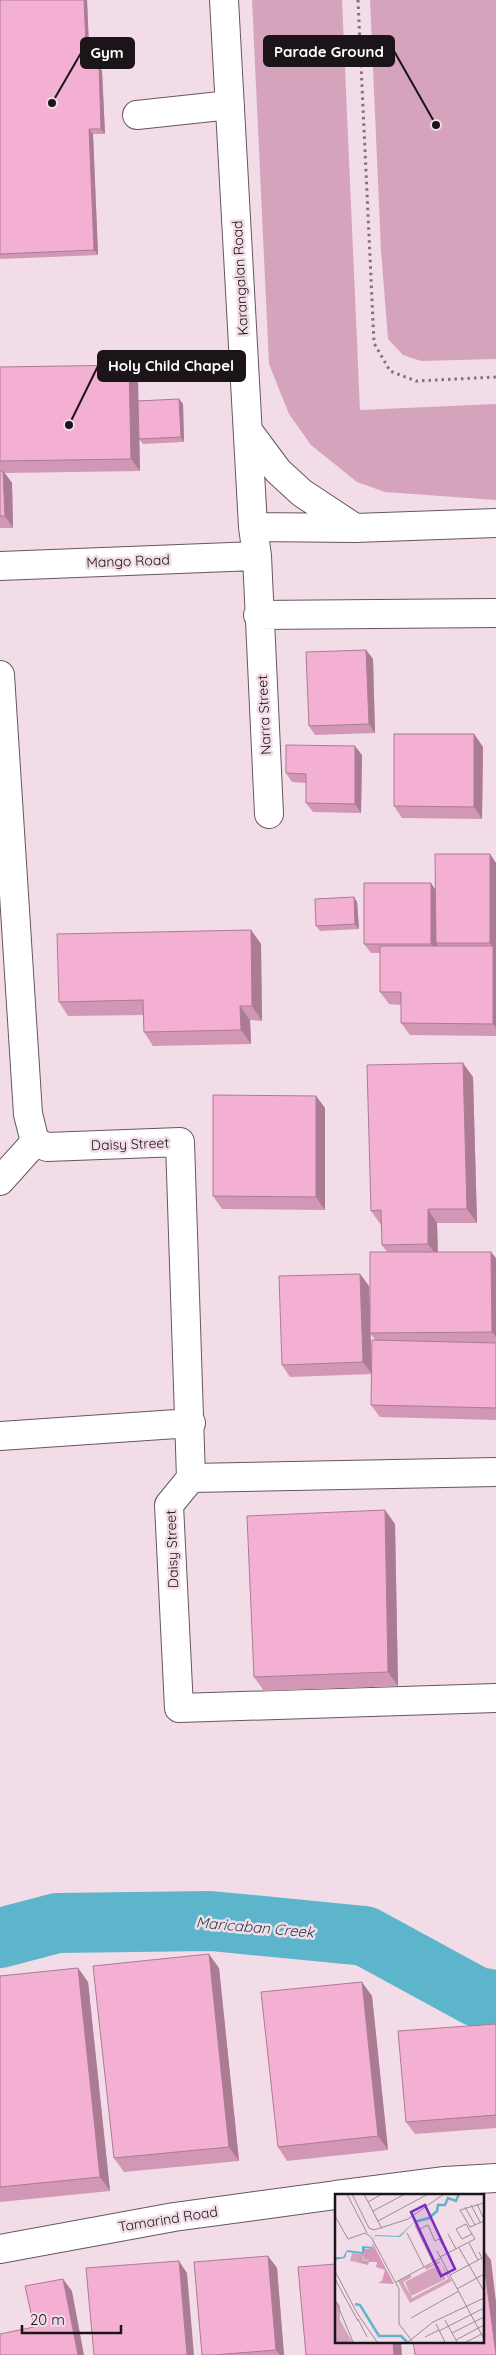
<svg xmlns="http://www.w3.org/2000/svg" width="496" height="2355" font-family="Quicksand,sans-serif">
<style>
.green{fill:#d5a3bc}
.water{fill:#5db5cc}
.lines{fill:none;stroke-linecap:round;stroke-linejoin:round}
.river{stroke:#5db5cc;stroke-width:60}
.minor-casing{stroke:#68565f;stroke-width:30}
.path{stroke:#80727a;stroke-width:3;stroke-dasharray:2.5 4;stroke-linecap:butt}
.minor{stroke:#fff;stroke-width:28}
.wall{fill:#d297b5}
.shaded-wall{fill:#ab7b94}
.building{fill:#f4b0d3;stroke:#ab7b94}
.labels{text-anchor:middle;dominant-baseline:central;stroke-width:5;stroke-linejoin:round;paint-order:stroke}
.street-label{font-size:14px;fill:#1b1418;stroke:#f2dce7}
.water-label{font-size:15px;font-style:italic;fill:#1d454f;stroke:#f2dce7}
.inset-river{fill:none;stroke:#5db5cc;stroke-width:2.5}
.inset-road{fill:none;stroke:#9c8c94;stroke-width:1}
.view{fill:#7b2cbf;fill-opacity:0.15;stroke:#7b2cbf;stroke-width:2.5}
.inset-edge{fill:none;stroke:#1b1418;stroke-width:2.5}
.leader{fill:none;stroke:#1b1418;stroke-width:2}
.callout-dot{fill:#1b1418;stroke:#f2dce7;stroke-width:2}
.callout{fill:#1b1418;stroke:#1b1418;stroke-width:2}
.callout-label{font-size:15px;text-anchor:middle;font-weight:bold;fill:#fff}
</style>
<rect width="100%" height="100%" fill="#f2dce7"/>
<!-- green -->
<path class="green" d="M252 0H342L360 410 496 404V500L385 492 357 482 311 445 289 414 269 364Z
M370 0H496V359L421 361 403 355 388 339 381 250Z"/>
<!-- water -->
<path class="water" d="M489 1972 496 1973V2022L468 2016Z"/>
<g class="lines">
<!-- river -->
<path class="river" d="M0 1938 57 1923 211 1921 365 1936 477 1997 496 2000"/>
<!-- minor casing -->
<g class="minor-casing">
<path id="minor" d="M224 0 253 527 257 556 269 814
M137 115 230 105
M249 432 278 471 302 493 355 528
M253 527 355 528 496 523
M0 566 257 556
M258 615 496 613
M0 675 28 1114 35 1142
M35 1142 47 1147 180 1142 191 1478 169 1505 179 1708 496 1698
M0 1181 35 1142
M0 1436 191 1423
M191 1478 496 1472
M336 2195 445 2181 496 2178
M0 2249 174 2217 336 2195"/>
</g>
<!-- path -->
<path class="path" d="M358 0 374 343 390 371 416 381 496 377"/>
<!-- minor -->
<use href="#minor" class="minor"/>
</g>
<!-- wall -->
<path class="wall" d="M0 0H87L90 67 102 71 105 134H93L98 255 0 259Z
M0 367 138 377V401L179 399 183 404 184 442 143 444 139 439 140 471 5 473 12 483 13 528H0Z
M366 650 373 659 375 733 315 735 309 726Z
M474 734 483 747 482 819 402 818 394 806Z
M362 755 361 813 313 812 306 803V783L292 782 286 773Z
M490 854 496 863V1036L410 1035 401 1023V1005L389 1004 380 992V953H371L364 944 436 890Z
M354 897 357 902 359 929 320 931 316 926Z
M251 930 261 944 262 1021 250 1020 251 1044 153 1046 144 1032 143 1015 68 1016 59 1002Z
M473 1077 477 1223H437L438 1252 496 1258V1420L380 1417 371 1405 375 1340 370 1333 372 1374 290 1377 282 1365 360 1274 369 1286 370 1316 387 1252 382 1245V1225H381L371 1211Z
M316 1096 325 1108V1210L222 1209 213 1196Z
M395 1524 398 1686 264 1691 254 1677Z
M78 1968 88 1982 110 2191 0 2202V1976Z
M219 1968 239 2161 124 2172 114 2158Z
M372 1996 388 2150 287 2161 278 2147Z
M496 2024V2128L415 2134 406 2122Z
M268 2256 277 2268 284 2355H202Z"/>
<!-- shaded-wall -->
<path class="shaded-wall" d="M84 0H87L90 72 87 67Z
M99 66 102 71 105 134 101 129Z
M89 129 93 134 98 255 94 250Z
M129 365 138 377 140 471 131 459Z
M179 399 183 404 184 442 181 437Z
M3 471 12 483 13 528 5 516Z
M366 650 373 659 375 733 369 724Z
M474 734 483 747 482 819 474 807Z
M355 746 362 755 361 813 355 804Z
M490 854 496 863V1028L493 1024V948L490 943Z
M431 883 437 892 436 943 438 946V953L431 944Z
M354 897 357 902 359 929 355 924Z
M251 930 261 944 262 1021 252 1006Z
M240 1006 250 1020 251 1044 241 1030Z
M463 1063 473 1077 477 1223 467 1209Z
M316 1096 325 1108V1210L316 1197Z
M428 1209 437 1223 438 1258 428 1244Z
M491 1252 496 1258V1337L492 1332Z
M360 1274 369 1286 372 1374 363 1362Z
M385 1510 395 1524 398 1686 388 1672Z
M209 1954 219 1968 239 2161 229 2147Z
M78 1968 88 1982 110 2191 100 2177Z
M362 1982 372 1996 388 2150 378 2136Z
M482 2248 491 2260 496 2302V2355Z
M268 2256 277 2268 284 2355H280L276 2350Z
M179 2261 187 2273 194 2355H187Z
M63 2279 72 2291 84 2355H78Z
M393 2341H401L402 2355H394Z"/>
<!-- building -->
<path class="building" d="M0 0H84L87 67 99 66 101 129H89L94 250 0 254Z
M129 365 131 459 0 461V367Z
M179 399 181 437 139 439 138 401Z
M0 471H3L5 516H0Z
M366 650 369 724 309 726 306 652Z
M394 734H474V807L394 806Z
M286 745 355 746V804L306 803V774L286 773Z
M435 854H490V943H436Z
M364 883H431V944H364Z
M354 897 355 924 316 926 315 899Z
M251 930 252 1006H240L241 1030 144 1032 143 1000 59 1002 57 934Z
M380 946H493V1024L401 1023V992H380Z
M463 1063 467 1209H428V1244L382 1245 381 1210 371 1211 367 1065Z
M213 1095 316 1096V1197L213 1196Z
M370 1252H491L492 1332 370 1333Z
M360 1274 363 1362 282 1365 279 1276Z
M372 1340 496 1343V1408L371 1405Z
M385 1510 388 1672 254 1677 247 1516Z
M209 1954 229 2147 114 2158 93 1966Z
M78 1968 100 2177 0 2187V1976Z
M362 1982 378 2136 278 2147 261 1992Z
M496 2024V2115L406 2122 398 2031Z
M482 2249 496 2355H415L413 2341H482Z
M268 2256 276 2350 213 2355H202L194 2262Z
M179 2261 187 2355H94L86 2268Z
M336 2264V2341H393L394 2355H306L298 2267Z
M63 2279 78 2355H0V2334L34 2327 25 2286Z"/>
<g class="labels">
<!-- street labels -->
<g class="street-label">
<text transform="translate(240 278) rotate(-93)">Karangalan Road</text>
<text transform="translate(128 561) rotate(-2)">Mango Road</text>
<text transform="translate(264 715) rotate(-93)">Narra Street</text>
<text transform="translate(130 1144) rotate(-2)">Daisy Street</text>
<text transform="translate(172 1549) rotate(-92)">Daisy Street</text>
<text transform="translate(168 2219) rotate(-9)">Tamarind Road</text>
</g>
<!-- water labels -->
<g class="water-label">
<text transform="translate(255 1927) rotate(5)">Maricaban Creek</text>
</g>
</g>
<!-- overview -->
<g transform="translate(335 2194)">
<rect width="149" height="149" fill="#f2dce7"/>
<path d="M17 59 28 60 35 66 27 67 28 62 23 68 15 67ZM104 67 117 87 75 109 63 87 75 81 77 83 68 88 77 104 113 85 105 69 91 76 90 73ZM103 71 111 85 76 102 70 88ZM0 106 5 111V126L17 148H0Z" fill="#d5a3bc"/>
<path d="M39 50 40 54 59 90 43 89 47 87 50 76 41 73 42 68H34L33 71 21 68 27 62V67H34L28 60 29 55H37Z" fill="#d896b8"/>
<path d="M81 26 65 43 40 42 37 55 30 54 28 60 12 58 10 64 0 66V63H8L12 56 27 58V52L37 53 40 41 64 42Z" fill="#5db5cc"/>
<path class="inset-river" d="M79 28 94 24 102 17 103 11H110L113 4 121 7 124 0M20 110 25 111 44 142H66L72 148"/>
<path class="inset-road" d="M12 0 32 39M17 0 34 34 39 36 73 25 109 0M29 0 47 35M33 8 47 0M149 9 125 16 135 33 149 27M142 10 149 25M136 11 145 28M130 13 140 31M38 17 70 0M0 22 13 45 30 39 36 43 64 95V130L77 147M43 27 93 0M80 31 98 68M83 36 93 31 100 47 104 45 113 60M72 39 89 73M113 40 121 55M134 49 143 66M124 54 149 97M102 57 149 145M105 63 140 45 131 30 121 35 127 45 137 40M0 77 22 119 42 148M115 81 147 64 144 58M0 85 23 127M61 88 106 64M122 95 149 80M0 105 18 148M76 124 124 97M23 125 32 143M110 126 122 148M101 130 110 148M104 137 149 114M117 139 149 123M90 143 104 136M121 146 149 131M73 148 98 128 149 104M131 148 149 139"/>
<path class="view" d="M90 11 120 75 106 82 76 18Z"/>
<rect width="149" height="149" class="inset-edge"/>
</g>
<!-- callouts -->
<path class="leader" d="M436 125L394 51M52 103L81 53M69 425L98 366"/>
<g class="callout-dot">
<circle cx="436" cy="125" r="5"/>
<circle cx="52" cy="103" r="5"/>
<circle cx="69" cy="425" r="5"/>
</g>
<g class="callout">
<rect x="264" y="36" width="130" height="30" rx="5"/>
<rect x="81" y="38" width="53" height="30" rx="5"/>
<rect x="98" y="351" width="147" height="30" rx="5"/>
</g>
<g class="callout-label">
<text x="329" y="57">Parade Ground</text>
<text x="107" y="58">Gym</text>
<text x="171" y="371">Holy Child Chapel</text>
</g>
<!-- scale -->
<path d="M22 2325v8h99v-8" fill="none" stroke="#1b1418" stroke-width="2.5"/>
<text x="30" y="2325" font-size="15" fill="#1b1418" stroke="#f2dce7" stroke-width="4" paint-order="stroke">20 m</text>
</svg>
